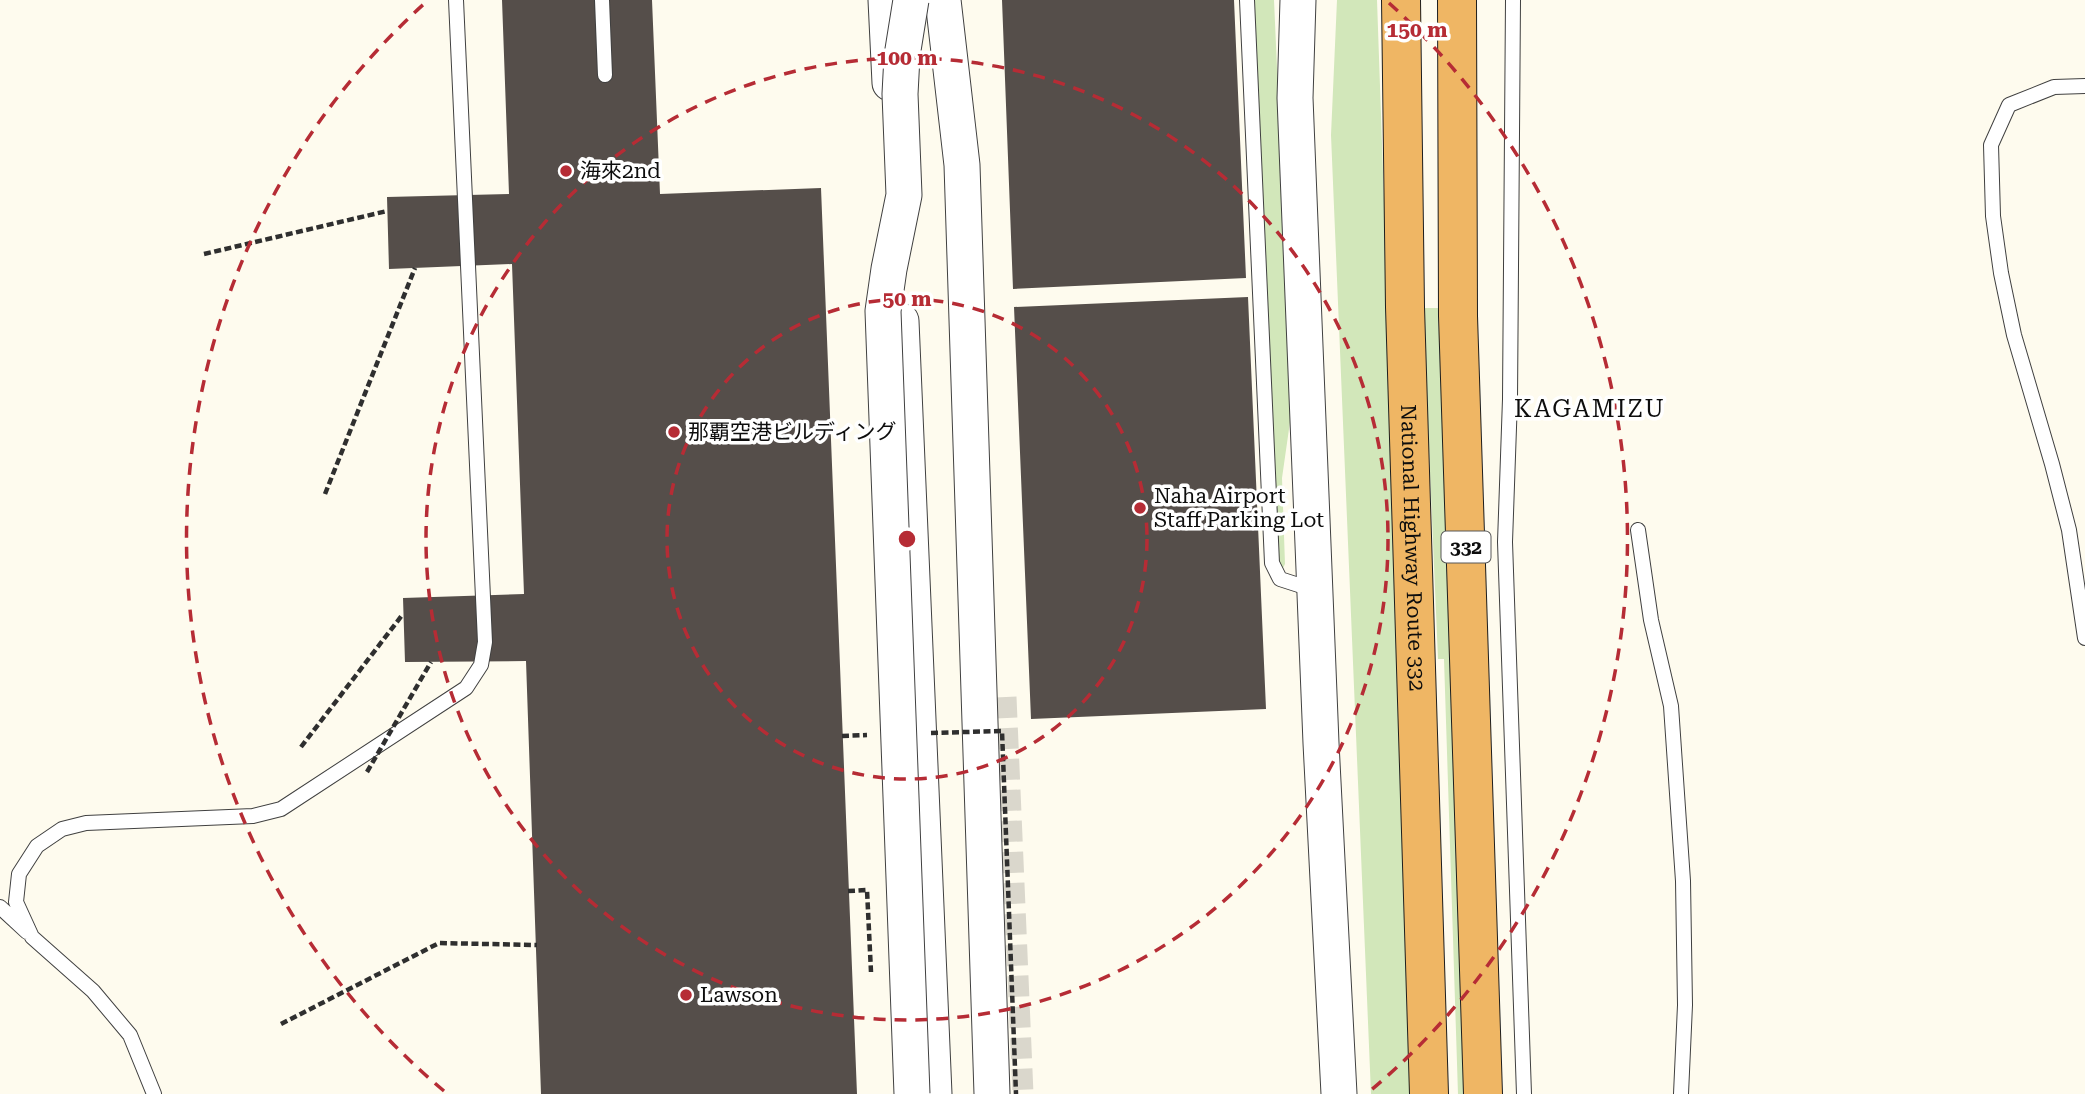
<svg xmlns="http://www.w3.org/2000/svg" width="2085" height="1094" font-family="'Roboto Serif','Noto Sans JP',serif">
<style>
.green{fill:#d2e7ba}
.building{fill:#554e4a}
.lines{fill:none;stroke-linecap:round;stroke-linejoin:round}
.pedestrian-tunnel{stroke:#dad7cc;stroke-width:21;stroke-dasharray:21 10;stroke-linecap:butt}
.service-casing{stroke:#404040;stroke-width:16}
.tertiary-casing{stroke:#404040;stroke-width:37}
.trunk-casing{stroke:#1e1e1e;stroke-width:40}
.path{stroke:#2f2f2f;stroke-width:4.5;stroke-dasharray:7 3.5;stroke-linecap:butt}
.service{stroke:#fff;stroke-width:14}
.tertiary{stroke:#fff;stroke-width:35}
.trunk{stroke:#efb664;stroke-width:38}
.tertiary-bridge-casing{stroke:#404040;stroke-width:37;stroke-linecap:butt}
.path-bridge{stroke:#2f2f2f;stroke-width:4.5;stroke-dasharray:7 3.5;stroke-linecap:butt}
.tertiary-bridge{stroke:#fff;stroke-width:35}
.ring{fill:none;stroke:#b62c35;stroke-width:3.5;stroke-dasharray:12 9}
.poi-dot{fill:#b62c35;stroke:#fff;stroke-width:2.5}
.labels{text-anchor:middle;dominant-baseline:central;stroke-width:7;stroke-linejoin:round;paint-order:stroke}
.shield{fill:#fff;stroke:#565656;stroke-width:2}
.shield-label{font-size:19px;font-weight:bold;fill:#0d0d0d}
.poi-label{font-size:21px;fill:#0d0d0d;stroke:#fff;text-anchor:start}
.street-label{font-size:21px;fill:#0d0d0d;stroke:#fff}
.quarter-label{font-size:24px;letter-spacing:2px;fill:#0d0d0d;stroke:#fff}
.centre{fill:#b62c35;stroke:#fff;stroke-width:3.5}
.ring-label{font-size:21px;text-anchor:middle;font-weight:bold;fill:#b62c35;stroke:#fff;stroke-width:7;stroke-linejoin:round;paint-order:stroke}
</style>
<rect width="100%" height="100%" fill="#fefbee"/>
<!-- green -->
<path class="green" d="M1253 0H1274L1292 408 1282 478 1285 564 1278 578Z
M1337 0H1377L1415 1094H1371L1331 135Z
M1423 308H1438L1469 1094H1458L1444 659H1438Z"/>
<!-- building -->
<path class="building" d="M502 0H652L660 194 821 188 857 1094H541L526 661 405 662 403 598 524 594 512 264 389 269 387 197 509 194Z
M1002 0H1234L1246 278 1013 289Z
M1248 297 1266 709 1031 719 1014 307Z"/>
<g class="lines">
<!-- pedestrian-tunnel -->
<path class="pedestrian-tunnel" d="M1006 697 1023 1094"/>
<!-- service casing -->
<g class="service-casing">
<path id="service" d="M602 0 605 75
M1247 0 1272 563 1280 579 1314 590
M1513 0 1510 399 1505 542 1524 1094
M2085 86 2054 87 2009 105 1991 145 1993 216 2001 273 2014 335 2052 464 2069 530 2085 638
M1638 530 1651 620 1671 706 1683 881 1685 1005 1681 1094
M0 907 27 932
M154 1094 130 1035 93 991 32 937 16 902 19 874 37 846 62 829 86 823 253 816 281 809 466 688 481 665 485 642 456 0"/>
</g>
<!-- tertiary casing -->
<g class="tertiary-casing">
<path id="tertiary" d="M886 0 890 83
M943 0 962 165 992 1094
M1298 0 1295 98 1321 743 1339 1094
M901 321 934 1094"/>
</g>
<!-- trunk casing -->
<g class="trunk-casing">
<g id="trunk">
<path id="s1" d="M1401 0 1405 307 1429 1094"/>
<path d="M1457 0 1458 316 1483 1094"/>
</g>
</g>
<!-- path -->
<path class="path" d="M204 254 387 211
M325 494 415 268
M301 747 403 614
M848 891 867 890 871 972
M281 1024 439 943 537 945"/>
<!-- service -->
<use href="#service" class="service"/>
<!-- tertiary -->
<use href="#tertiary" class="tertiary"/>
<!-- trunk -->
<use href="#trunk" class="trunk"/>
<!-- tertiary-bridge casing -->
<g class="tertiary-bridge-casing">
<path id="tertiary-bridge" d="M911 0 902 56 900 94 904 195 889 269 883 311 912 1094"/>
</g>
<!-- path-bridge -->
<path class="path-bridge" d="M931 733 1002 731 1016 1094
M842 736 867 735
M367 772 431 662"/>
<!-- tertiary-bridge -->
<use href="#tertiary-bridge" class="tertiary-bridge"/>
</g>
<!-- distance rings -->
<g class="ring">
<circle cx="907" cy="539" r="240"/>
<circle cx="907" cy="539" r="481"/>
<path d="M444 1091A721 721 0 0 1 425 3M1389 3A721 721 0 0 1 1370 1091"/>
</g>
<!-- markers -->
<g class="poi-dot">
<circle cx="566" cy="171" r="7"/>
<circle cx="674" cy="432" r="7"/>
<circle cx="1140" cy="508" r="7"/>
<circle cx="686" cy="995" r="7"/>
</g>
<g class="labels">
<!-- shield labels -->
<rect class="shield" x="1441.5" y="531.5" width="49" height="31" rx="5"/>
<g class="shield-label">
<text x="1466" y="547">332</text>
</g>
<!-- poi labels -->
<g class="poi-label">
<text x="580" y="171">海來2nd</text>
<text x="688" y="432">那覇空港ビルディング</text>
<text x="1154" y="496">Naha Airport<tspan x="1154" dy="24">Staff Parking Lot</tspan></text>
<text x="700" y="995">Lawson</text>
</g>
<!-- street labels -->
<g class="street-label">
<text stroke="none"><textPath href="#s1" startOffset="548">National Highway Route 332</textPath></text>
</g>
<!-- quarter labels -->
<g class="quarter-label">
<text x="1590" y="409">KAGAMIZU</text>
</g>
</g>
<circle cx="907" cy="539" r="10" class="centre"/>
<g class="ring-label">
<text x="1417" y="37">150 m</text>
<text x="907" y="65">100 m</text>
<text x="907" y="306">50 m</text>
</g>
</svg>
